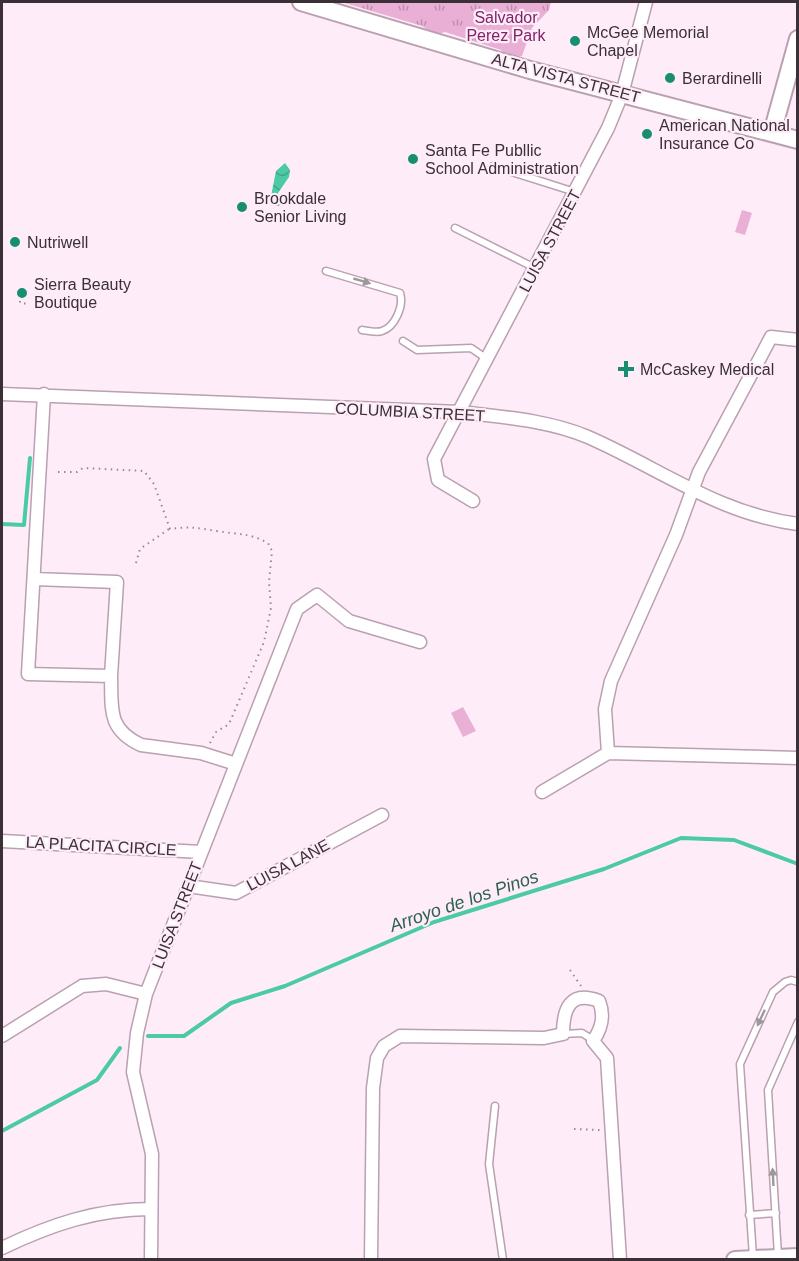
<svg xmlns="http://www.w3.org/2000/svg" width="799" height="1261" font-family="Arial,sans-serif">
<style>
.grass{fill:url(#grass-tufts)}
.pitch{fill:#e9afd5}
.water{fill:url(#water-waves)}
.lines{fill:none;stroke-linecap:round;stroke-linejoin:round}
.stream{stroke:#4ccaa6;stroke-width:4}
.lane-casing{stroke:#baa0b0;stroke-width:9}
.street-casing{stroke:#baa0b0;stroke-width:15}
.secondary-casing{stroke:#baa0b0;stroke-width:20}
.path{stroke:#968991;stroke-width:2;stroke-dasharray:1.5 4.5;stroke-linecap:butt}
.lane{stroke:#fff;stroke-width:6}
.street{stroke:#fff;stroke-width:12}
.secondary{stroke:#fff;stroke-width:16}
.oneway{fill:#9d989b}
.poi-dot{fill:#178e71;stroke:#feedf8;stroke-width:2}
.labels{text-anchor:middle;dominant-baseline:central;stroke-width:4.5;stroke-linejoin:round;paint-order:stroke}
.park-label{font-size:16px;fill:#82226a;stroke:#feedf8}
.poi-label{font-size:16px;fill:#3b3037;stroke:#feedf8;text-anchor:start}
.street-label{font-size:16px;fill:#3b3037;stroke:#feedf8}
.water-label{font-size:18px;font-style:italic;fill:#2e6151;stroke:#feedf8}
</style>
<defs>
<pattern id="grass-tufts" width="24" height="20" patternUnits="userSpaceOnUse" patternTransform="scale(1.5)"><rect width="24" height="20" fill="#e9afd5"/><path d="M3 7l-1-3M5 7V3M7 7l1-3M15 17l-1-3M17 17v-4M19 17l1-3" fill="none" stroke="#be8fae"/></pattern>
<pattern id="water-waves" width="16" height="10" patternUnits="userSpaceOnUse" patternTransform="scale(1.5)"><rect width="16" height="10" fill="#4ccaa6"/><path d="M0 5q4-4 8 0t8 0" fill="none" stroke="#40a488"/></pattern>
</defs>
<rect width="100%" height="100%" fill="#feedf8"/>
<!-- grass -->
<path class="grass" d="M341 2H551L549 10 532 28 522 56C513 59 508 57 501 50L445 32 435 35 422 26Z"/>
<!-- pitch -->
<path class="pitch" d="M742 210 752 213 745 235 735 232Z
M463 707 476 731 463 737 451 713Z"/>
<!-- water -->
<path class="water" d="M285 163 290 170 289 177 278 193 281 202 279 206H274L270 201 276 171Z"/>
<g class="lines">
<!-- stream -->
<path class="stream" d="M2 524 24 525 30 458
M148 1036H184L231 1003 285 986 434 922 604 869 681 838 734 840 798 864
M2 1131 97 1080 120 1048"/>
<!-- lane casing -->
<g class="lane-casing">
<path id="lane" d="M493 166 575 192
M455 228 535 268
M326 271 400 293C404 306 395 327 382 331 377 333 368 331 362 330
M403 341 417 350 471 348 487 359
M563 1034 582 1033 593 1040
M495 1106 489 1164 503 1260
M749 1215 776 1213
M778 1256 768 1090 798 1022
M753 1257 740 1064 773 992 785 982 791 980 798 982"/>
</g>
<!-- street casing -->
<g class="street-casing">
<path id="street" d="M2 394 459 412C502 417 548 420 588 437 659 468 719 514 798 524
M44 394 28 674 111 676C112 709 107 729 141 745L201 753 236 764
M473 501 438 480 434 459 608 128 622 94 646 2
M34 579 117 582 111 676
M608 753 605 709 611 681 676 535 699 472 761 356 771 337 798 340
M608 753 798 758
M542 792 608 753
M2 841 201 852
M188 886 236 893 382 815
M2 1036 82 986 106 984 146 994
M2 1248C50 1225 96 1209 150 1209
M151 1260 152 1154 133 1072 137 1033 146 994 297 609 317 595 349 621 420 642
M371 1260 373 1088 377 1058 384 1046 400 1036 544 1038 563 1034C563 1009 570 990 599 1001 605 1016 602 1028 593 1041L607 1058 620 1260"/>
</g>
<!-- secondary casing -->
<g class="secondary-casing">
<path id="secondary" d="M301 2 530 70 798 140
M772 133 798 39
M735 1260 798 1257"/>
</g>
<!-- path -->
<path class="path" d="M20 301V303L29 304
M58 472H77L83 468 144 471 154 484 170 529C191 526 197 528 217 531 239 535 247 532 268 543L272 551 269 582 271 608 264 642 229 724 216 732 210 743
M136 563 140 549 169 529
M570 970 581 986
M574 1129 600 1130"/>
<!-- lane -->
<use href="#lane" class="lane"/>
<!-- street -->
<use href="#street" class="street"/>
<!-- secondary -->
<use href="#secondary" class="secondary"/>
</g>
<!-- one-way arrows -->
<defs><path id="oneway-solid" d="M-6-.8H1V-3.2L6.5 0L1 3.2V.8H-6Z" transform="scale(1.5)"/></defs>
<g class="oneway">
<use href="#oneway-solid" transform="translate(362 281) rotate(16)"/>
<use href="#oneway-solid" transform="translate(761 1018) rotate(115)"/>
<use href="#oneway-solid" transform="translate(773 1177) rotate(-93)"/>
</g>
<!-- markers -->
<g class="poi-dot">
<circle cx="575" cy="41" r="6"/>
<circle cx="670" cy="78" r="6"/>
<circle cx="647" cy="134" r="6"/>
<circle cx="413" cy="159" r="6"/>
<circle cx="242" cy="207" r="6"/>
<circle cx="15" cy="242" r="6"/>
<circle cx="22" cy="293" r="6"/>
<path d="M623 360h6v6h6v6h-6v6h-6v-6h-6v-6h6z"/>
</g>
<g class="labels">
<!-- park labels -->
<g class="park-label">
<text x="506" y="17">Salvador<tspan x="506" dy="18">Perez Park</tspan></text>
</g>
<!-- poi labels -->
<g class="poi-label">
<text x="587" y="32">McGee Memorial<tspan x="587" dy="18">Chapel</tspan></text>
<text x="682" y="78">Berardinelli</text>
<text x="659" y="125">American National<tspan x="659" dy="18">Insurance Co</tspan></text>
<text x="425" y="150">Santa Fe Publlic<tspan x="425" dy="18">School Administration</tspan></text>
<text x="254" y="198">Brookdale<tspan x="254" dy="18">Senior Living</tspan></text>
<text x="27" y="242">Nutriwell</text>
<text x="34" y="284">Sierra Beauty<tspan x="34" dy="18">Boutique</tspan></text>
<text x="640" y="369">McCaskey Medical</text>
</g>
<!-- street labels -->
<g class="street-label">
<text transform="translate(566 78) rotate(15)">ALTA VISTA STREET</text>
<text transform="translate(550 241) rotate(-62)">LUISA STREET</text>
<text transform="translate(410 412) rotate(3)">COLUMBIA STREET</text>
<text transform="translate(101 846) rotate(3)">LA PLACITA CIRCLE</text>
<text transform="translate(288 865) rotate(-28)">LUISA LANE</text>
<text transform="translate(177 915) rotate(-69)">LUISA STREET</text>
</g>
<!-- water labels -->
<g class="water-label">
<text transform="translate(464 901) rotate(-19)">Arroyo de los Pinos</text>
</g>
</g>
<!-- border -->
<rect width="799" height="1261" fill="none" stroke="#3b3037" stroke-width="6"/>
</svg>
